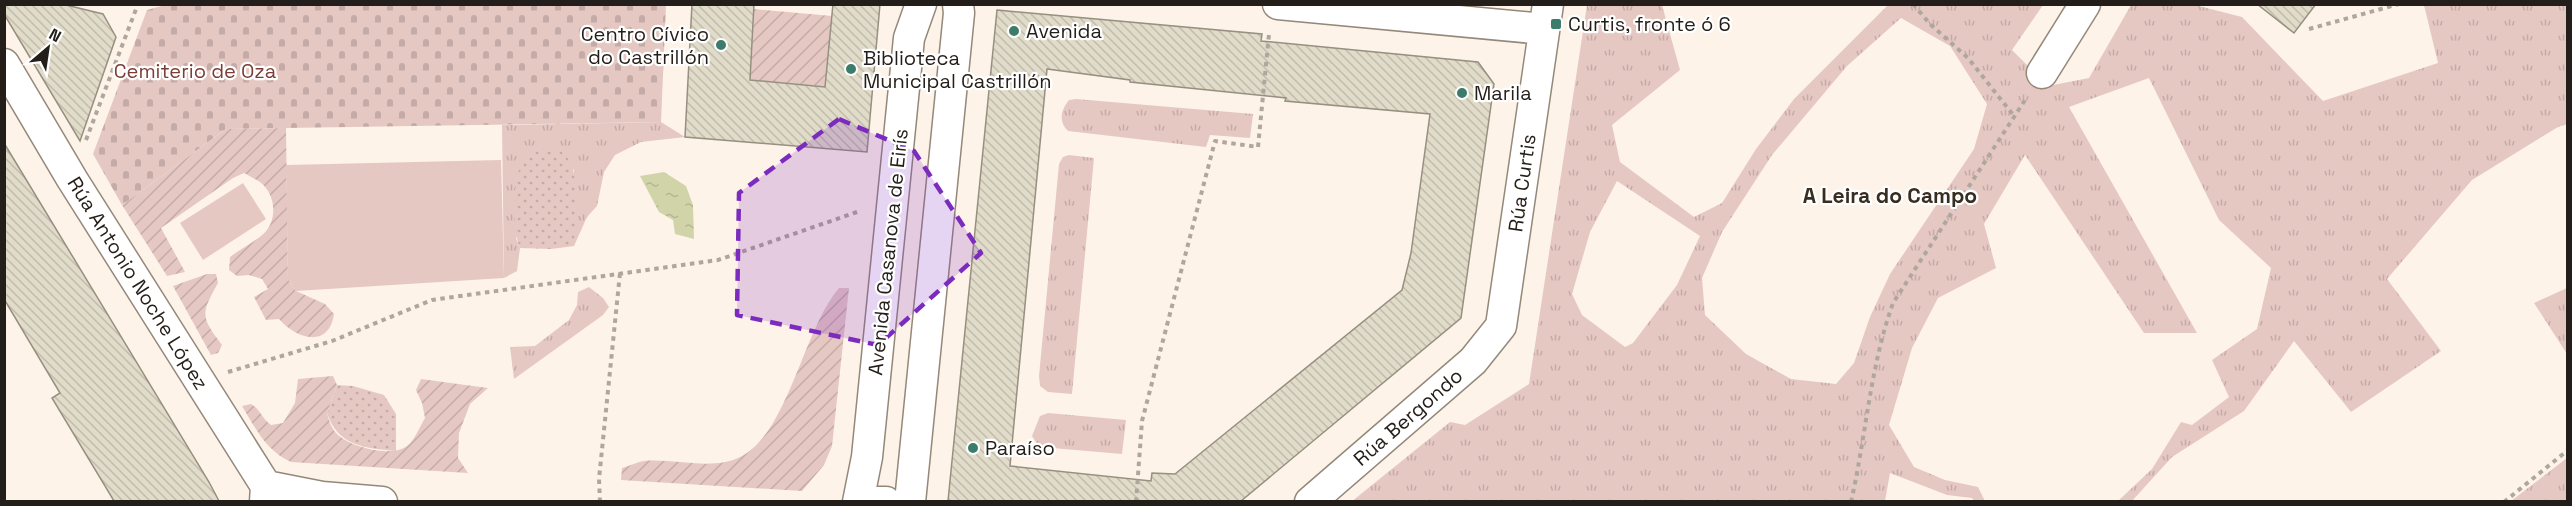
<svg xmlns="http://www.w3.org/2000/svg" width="2572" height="506" font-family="'Space Grotesk',sans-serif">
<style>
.grass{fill:url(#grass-tufts);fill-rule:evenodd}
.cemetery{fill:url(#cemetery-stones)}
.park{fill:url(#park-dots)}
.garden{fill:url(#garden-furrows)}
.pitch{fill:#e6c8c3}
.water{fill:url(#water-ripples)}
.building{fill:url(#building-back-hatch);stroke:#969080;stroke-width:1.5;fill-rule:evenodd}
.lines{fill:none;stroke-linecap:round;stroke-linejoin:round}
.street-casing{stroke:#94887a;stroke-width:33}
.path{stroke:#afa79e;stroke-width:4;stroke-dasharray:4.5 4.5;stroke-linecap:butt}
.street{stroke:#fff;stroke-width:30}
.marked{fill:#7b2cbf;fill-opacity:0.2;stroke:#7b2cbf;stroke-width:4.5;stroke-dasharray:12 8;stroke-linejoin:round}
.poi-dot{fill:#3c7c6b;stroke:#fff;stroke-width:2}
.labels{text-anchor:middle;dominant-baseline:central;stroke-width:4.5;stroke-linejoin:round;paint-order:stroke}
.poi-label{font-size:20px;fill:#231e19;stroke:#fff;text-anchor:start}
.park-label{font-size:20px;fill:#7b3d36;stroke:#fff}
.street-label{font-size:20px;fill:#231e19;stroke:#fff}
.neighbourhood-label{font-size:21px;font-weight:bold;fill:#372d21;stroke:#fff}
</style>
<defs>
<pattern id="grass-tufts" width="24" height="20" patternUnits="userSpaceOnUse" patternTransform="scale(1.5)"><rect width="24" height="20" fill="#e6c8c3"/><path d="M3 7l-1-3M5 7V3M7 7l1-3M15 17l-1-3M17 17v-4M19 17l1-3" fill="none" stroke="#c5aba7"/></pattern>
<pattern id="cemetery-stones" width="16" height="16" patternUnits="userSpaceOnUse" patternTransform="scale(1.5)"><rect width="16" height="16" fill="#e6c8c3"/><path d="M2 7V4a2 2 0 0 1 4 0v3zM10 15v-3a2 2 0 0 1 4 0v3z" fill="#c5aba7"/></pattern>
<pattern id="park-dots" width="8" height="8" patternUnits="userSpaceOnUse" patternTransform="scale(1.5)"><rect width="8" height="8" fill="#e6c8c3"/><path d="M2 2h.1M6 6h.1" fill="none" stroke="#c5aba7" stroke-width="1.8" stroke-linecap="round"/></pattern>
<pattern id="garden-furrows" width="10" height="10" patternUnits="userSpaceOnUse" patternTransform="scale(1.5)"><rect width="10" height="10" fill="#e6c8c3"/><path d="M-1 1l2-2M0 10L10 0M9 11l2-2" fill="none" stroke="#c5aba7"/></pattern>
<pattern id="water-ripples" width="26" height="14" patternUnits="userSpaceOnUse" patternTransform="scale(1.5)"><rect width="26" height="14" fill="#d1d4a9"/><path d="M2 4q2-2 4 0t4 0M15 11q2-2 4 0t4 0" fill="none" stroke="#b3b691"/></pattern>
<pattern id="building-back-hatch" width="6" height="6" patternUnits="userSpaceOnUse" patternTransform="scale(1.5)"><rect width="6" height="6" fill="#e1dbc9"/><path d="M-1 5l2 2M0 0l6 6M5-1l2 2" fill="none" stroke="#c1bcac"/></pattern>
</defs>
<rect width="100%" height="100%" fill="#fef3e8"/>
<!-- grass -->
<path class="grass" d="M1587 5H1662L1680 70 1612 125 1620 162 1694 217 1722 203 1756 149 1794 99 1888 5H2043L2012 50 2048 86 2089 78 2131 5H2195L2242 17 2323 101 2438 63 2424 5H2567V124L2558 127 2472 180 2387 279 2441 351 2351 412 2294 341 2244 411 2172 457 2132 501H2118L2152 469 2181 422 2192 425 2229 397 2212 360 2257 329 2271 268 2219 220 2149 78 2069 107 2197 333H2144L2025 155 1984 224 1996 268 1938 298 1912 348 1889 425 1914 467 1945 480 1978 487 1985 501H1974L1972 498 1947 495 1890 473 1885 501 1351 502 1450 422 1465 425 1529 384ZM1901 18 1950 46 1987 104 1974 149 1890 274 1870 317 1854 363 1836 384 1791 379 1746 354 1705 315 1702 278 1722 232 1772 155 1847 66ZM1617 181 1700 236 1677 285 1633 343 1625 347 1582 315 1572 294 1590 232Z
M1076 99 1253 114 1250 138 1210 135 1206 147 1068 131C1058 121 1061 110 1069 100Z
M661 122 685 137 641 142 615 155 604 172 597 206 587 217 574 246V169L516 238 520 248 517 271 504 278 502 125Z
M1069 155 1094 158 1072 394 1048 392 1040 386 1039 376 1059 164 1063 157Z
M589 287 603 298 609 307 603 315 514 379 510 347 535 346 569 320 577 305 578 292Z
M2567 288V354L2534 303Z
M1048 413 1126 420 1122 454 1052 448 1037 444 1032 436 1040 416Z
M2567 458V501H2511Z"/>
<!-- cemetery -->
<path class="cemetery" d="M165 5H666L661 122 226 129 122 205 93 154 147 10Z"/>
<!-- park -->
<path class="park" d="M540 148C550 148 559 147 566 156 582 173 575 223 574 246L551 249 520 248C512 230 511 170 527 156 530 153 536 151 540 148Z
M337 385 353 386 384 395 396 414V451C364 448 338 446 327 413Z"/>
<!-- garden -->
<path class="garden" d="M754 9 832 16 825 87 750 80Z
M286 128 288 279 296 291 325 304 334 314C329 349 296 339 279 319L266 320 254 297 268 289 262 279 249 275 237 276 229 270 230 257C240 249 251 244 261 236 278 223 277 195 260 182 255 179 249 176 244 173L233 178 161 228 185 272 167 276 122 205 226 129Z
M207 274H216L218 283C201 314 200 316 222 345L218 353 211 355 173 286Z
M839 288H849L832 446 824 465 802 491 621 480 622 468C629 466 637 462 644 461 673 458 713 471 740 457 788 434 803 330 839 288Z
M333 376 337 385 327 413C329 420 331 428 337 434 350 447 391 458 407 446 415 440 420 426 425 418L422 403 416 390 421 379 488 388 470 404 459 433 458 458 468 473 291 462C266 451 256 429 242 406L251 404C261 410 262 419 271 425L283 423 295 403 298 379Z"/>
<!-- pitch -->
<path class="pitch" d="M501 160 504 278 296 291 288 279 286 165Z
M243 183 266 219 203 260 180 223Z"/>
<!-- water -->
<path class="water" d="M664 172 686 186 693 205 694 239 675 234 673 220 659 212 640 176Z"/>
<!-- building -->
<path class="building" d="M4 4H62L103 14 116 37 80 141 4 14Z
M692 4H754L750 80 825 87 833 4H880L867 152 685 137Z
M2257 4H2316L2294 33Z
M997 10 1262 34 1261 41 1478 62 1494 84 1461 318 1241 501H948ZM1047 69 1130 80V82L1286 98 1285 101 1430 114 1411 253 1402 290 1175 474 1152 473 1151 481 1010 466Z
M4 143 209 482 219 501H114L52 398 60 393 4 299Z"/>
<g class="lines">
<!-- street casing -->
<g class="street-casing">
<path id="street" d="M1278 4 1544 29
M4 64 72 179 266 486 265 502
M2042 73 2085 4
M266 486 322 497 382 502
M858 502 867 457 909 38 921 4
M870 502H886
M910 502 959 13 958 4
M1310 502 1473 361 1501 326 1548 4"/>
</g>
<!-- path -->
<path class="path" d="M1913 4 1930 24 1968 58 2014 116
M2309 29 2399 4
M86 140 138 4
M228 372 332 341 432 300 718 260 860 211
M600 502 599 479 620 273
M1136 502 1142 421 1215 141 1258 147 1269 34
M1851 502C1866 436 1870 367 1893 303L2027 97
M2504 502 2568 450"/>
<!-- street -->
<use href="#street" class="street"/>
</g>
<!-- marked area -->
<path class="marked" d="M839 119 914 151 981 253 878 345 737 315 739 193Z"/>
<!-- markers -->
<g class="poi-dot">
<rect x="1550" y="18" width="12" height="12" rx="3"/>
<circle cx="1014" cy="31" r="6"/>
<circle cx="721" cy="45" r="6"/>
<circle cx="851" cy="69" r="6"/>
<circle cx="1462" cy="93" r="6"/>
<circle cx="973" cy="448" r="6"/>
</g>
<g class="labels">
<!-- poi labels -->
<g class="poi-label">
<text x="1568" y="24">Curtis, fronte ó 6</text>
<text x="1026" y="31">Avenida</text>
<text x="709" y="34" text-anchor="end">Centro Cívico<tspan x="709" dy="23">do Castrillón</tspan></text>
<text x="863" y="58">Biblioteca<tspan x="863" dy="23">Municipal Castrillón</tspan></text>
<text x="1474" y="93">Marila</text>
<text x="985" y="448">Paraíso</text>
</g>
<!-- park labels -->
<g class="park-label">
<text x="195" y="71">Cemiterio de Oza</text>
</g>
<!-- street labels -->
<g class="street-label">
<text transform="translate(1522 183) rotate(-82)">Rúa Curtis</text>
<text transform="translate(888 252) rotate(-84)">Avenida Casanova de Eirís</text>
<text transform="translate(138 283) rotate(58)">Rúa Antonio Noche López</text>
<text transform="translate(1408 417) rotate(-41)">Rúa Bergondo</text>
</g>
<!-- neighbourhood labels -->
<g class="neighbourhood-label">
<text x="1890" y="195">A Leira do Campo</text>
</g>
</g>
<!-- border -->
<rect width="2572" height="506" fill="none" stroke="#231e19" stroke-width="12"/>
<!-- north arrow -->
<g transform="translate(48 48) rotate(29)" stroke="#ffffff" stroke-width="4.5" paint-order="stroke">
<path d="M0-4.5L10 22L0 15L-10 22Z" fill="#231e19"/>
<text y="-9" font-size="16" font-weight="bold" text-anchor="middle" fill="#231e19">N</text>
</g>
</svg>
